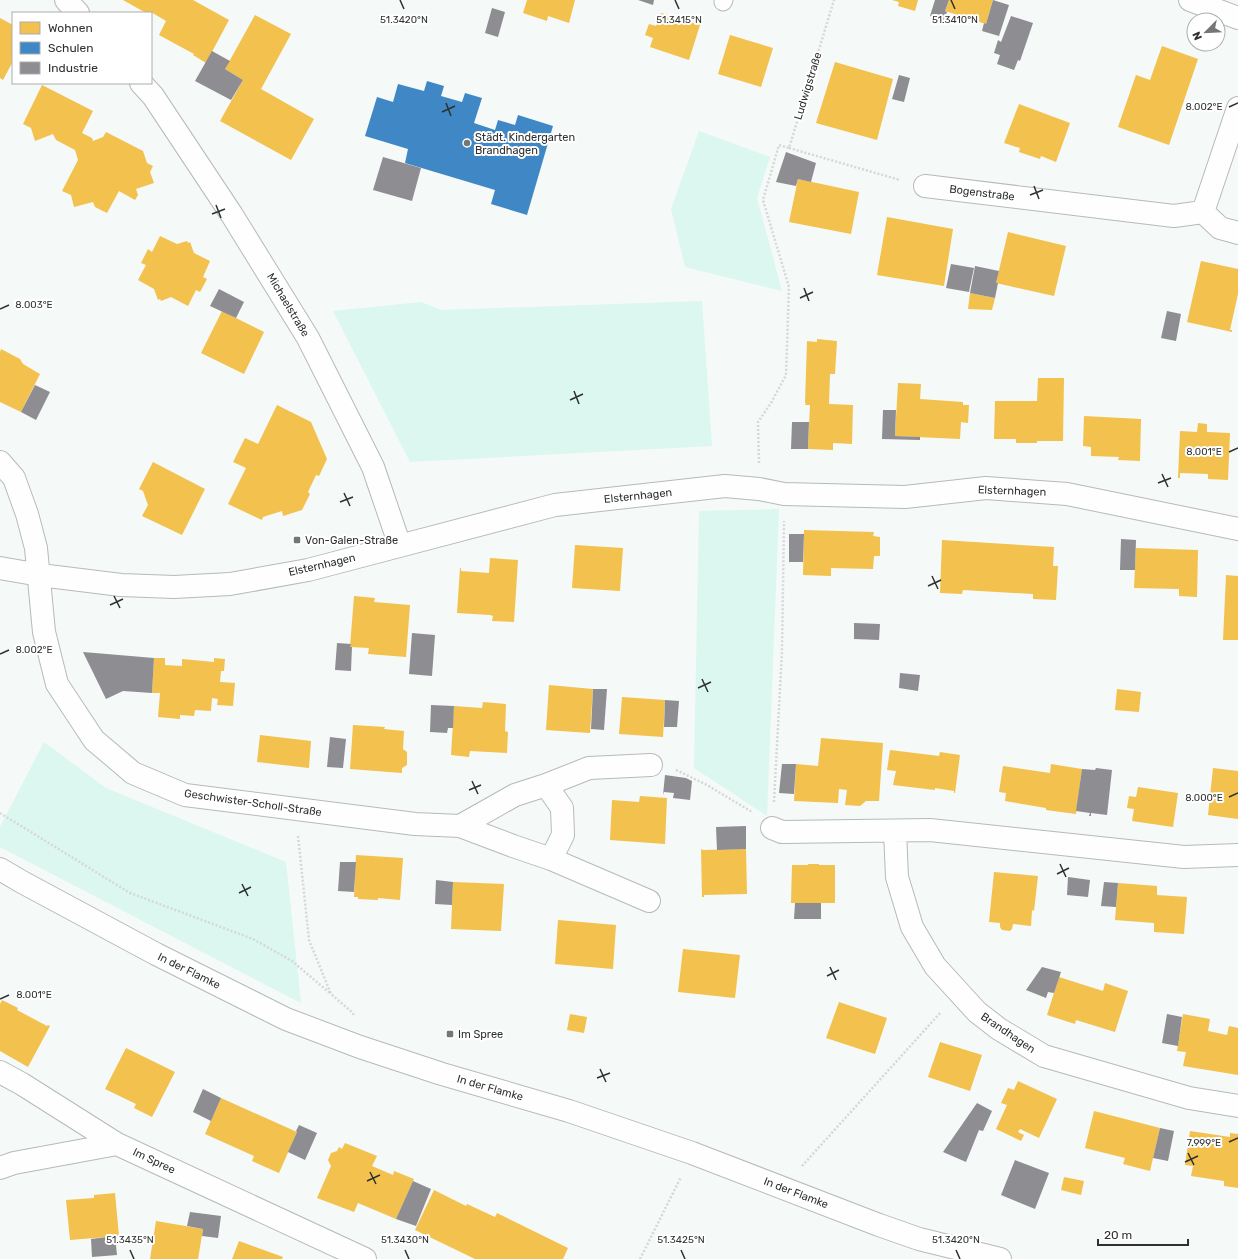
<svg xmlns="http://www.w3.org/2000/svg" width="1238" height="1259" font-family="Rubik,sans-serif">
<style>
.green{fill:#dbf7ef}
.homes{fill:#f2c14e}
.schools{fill:#3f88c5}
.industry{fill:#8d8d92}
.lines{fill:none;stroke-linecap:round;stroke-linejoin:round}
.lane-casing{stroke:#b6bab8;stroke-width:19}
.street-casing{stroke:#b6bab8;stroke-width:24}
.secondary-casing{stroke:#b6bab8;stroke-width:24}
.path{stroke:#d6d7d7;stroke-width:2.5;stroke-dasharray:2 2;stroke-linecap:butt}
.lane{stroke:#fefefe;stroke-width:17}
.street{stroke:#fefefe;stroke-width:22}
.secondary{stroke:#fefefe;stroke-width:22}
.ticks{fill:none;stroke:#2e3130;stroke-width:1.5}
.poi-dot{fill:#747776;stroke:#fff;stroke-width:1.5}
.labels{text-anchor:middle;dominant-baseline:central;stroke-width:4;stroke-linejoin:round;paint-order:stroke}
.street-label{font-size:11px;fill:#2e3130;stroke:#fff}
.poi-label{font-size:11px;fill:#2e3130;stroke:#fff;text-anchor:start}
.ticks-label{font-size:10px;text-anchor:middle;fill:#2e3130;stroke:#fff;stroke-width:4;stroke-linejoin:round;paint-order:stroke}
</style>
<rect width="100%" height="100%" fill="#f5f9f7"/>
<!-- green -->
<path class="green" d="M699 131 770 157 757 198 782 291 685 267 671 209Z
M702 301 712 446 410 462 333 311 421 302 441 310Z
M779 509 767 816 694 768 699 511Z
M44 742 106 788 286 862 301 1003 0 847V827Z"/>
<!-- homes -->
<path class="homes" d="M123 0H193L229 20 206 63 193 55 194 54 159 35 166 21 151 12 146 13Z
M527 0H575L569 23 548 16 547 21 523 13Z
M892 0H918L915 11 898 6 899 2Z
M949 0H993L986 24 945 11Z
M661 13 700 25 689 60 650 47 653 38 645 35 649 24 656 26Z
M255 15 291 34 261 89 314 119 291 160 220 121 243 80 225 69Z
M0 18 13 25V61L3 80 0 78Z
M730 35 773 48 761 87 718 74Z
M1162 46 1198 59 1169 145 1118 127 1136 75 1150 80Z
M835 62 893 79 877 140 816 123Z
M42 85 93 111 82 133 92 138 93 141 103 137 106 132 143 151 147 163 153 166 150 172 154 183 136 189 138 195 135 200 119 191 107 213 95 207 93 202 74 207 71 195 62 191 78 160 75 150 56 140 53 134 35 141 31 128 23 124Z
M1019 104 1070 123 1056 162 1041 156 1040 159 1019 152 1020 148 1004 143Z
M798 179 859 192 851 234 789 222Z
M887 217 953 229 944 286 877 275Z
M1008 232 1066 246 1054 296 996 283Z
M160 236 177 244 187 241 188 243 190 242 194 253 210 261 203 277 207 279 200 292 196 290 188 306 171 297 161 301 160 299 158 300 154 289 138 280 146 265 141 263 148 249 152 252Z
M1201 261 1238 269V294L1230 330H1232V332L1187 322Z
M970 293 995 298 992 310 968 309Z
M222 311 264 332 244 374 201 353Z
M817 339 837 341 835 374H830L829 404 853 405 852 444 833 443V450L808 449 810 405H805L806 403H805L807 341 817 342Z
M1 349 20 359 23 364 40 374 21 412 0 402V352Z
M1038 378H1064L1063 441H1037V443H1016V439H994L995 401H1037Z
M898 383 921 384 920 399 963 402V405H969L968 423 961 422 960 439 895 436Z
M277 405 311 422 327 459 319 476 316 475 308 492 310 494 302 510 283 516 282 511 263 517 262 520 228 504 246 468 233 462 245 438 258 444Z
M1084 416 1141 419 1140 461 1118 460 1119 457 1091 456V447L1083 446Z
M1198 423 1207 424V432L1230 433 1228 480 1208 479V474L1180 473V478H1178L1180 431 1197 432Z
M153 462 205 489 182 535 142 516 148 505 143 491 139 489Z
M804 530 874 532 873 536 880 537V556H874L873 569 831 568V576L803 575Z
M942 540 1054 547 1053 566H1058L1056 600 1033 599V594L963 590 962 594 940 593Z
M575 545 623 548 620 591 572 588Z
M1136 548 1198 550 1197 597 1179 596V589L1134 588Z
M490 558 518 560 514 622 492 621 493 616 490 615 457 613 460 568H461V571L489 573Z
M1226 575 1238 576V640H1223Z
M354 596 375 598 374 602 410 605 406 657 368 654 369 648 350 647Z
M154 658H165V665L182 666V659L214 662V658L225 659 224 671H221L220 682 235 683 233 706 217 705 218 699 212 698 211 711 195 710 194 716 180 715V719L158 717 160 693H152Z
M549 685 593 689 590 733 546 730Z
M1117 689 1141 692 1139 712 1115 710Z
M622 697 665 700 663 737 619 734Z
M483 702 506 704 505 731 508 732 507 753 470 751 469 757 451 755 454 706 482 708Z
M353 725 385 727 384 729 404 731 403 749 407 752V765L402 768V773L350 769Z
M260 735 311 741 309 768 257 762Z
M821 738 883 743 879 801H866L860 806 845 805 847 790 839 789 838 803 794 801 796 764 818 766Z
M890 750 939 756 940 752 960 755 955 793H954V791L935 788V790L893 785 896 771 887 770Z
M1051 764 1082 769 1076 814 1046 810V808L1005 801 1006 793 999 792 1003 766 1050 773Z
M1213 768 1238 771V819L1208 815Z
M1138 787 1178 793 1173 827 1132 821 1134 809 1127 808 1129 796 1136 797Z
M640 796 667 798 665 844 610 840 612 800 639 802Z
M701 849H702V850L746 849 747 894 704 895V897H702Z
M356 855 403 858 400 900 378 898V900L358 899V897H354Z
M808 864H819V865H835V903H791L792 865H808Z
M994 872 1038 876 1034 911 1032 910 1031 926 1013 924 1012 929 1010 931 1002 930 1000 927V923L989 922Z
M453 882 504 884 501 931 451 929Z
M1118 883 1157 886V895L1187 897 1184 934 1154 932V923L1115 920Z
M558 920 616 925 613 969 555 964Z
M683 949 740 955 735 998 678 992Z
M1059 977 1103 991 1105 983 1128 991 1115 1032 1076 1020 1075 1024 1047 1015Z
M2 1000 18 1008 17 1010 47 1026 48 1025 50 1026 28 1067 0 1051V1004Z
M839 1002 887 1018 875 1054 826 1038Z
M570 1014 587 1017 584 1033 567 1030Z
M1183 1014 1210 1019 1208 1031 1227 1035 1229 1026 1238 1028V1075L1183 1066 1186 1052 1177 1051Z
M940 1042 982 1055 970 1091 928 1077Z
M126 1048 175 1072 152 1117 134 1108 136 1104 105 1089Z
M1018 1081 1057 1099 1039 1138 1020 1129 1018 1132 1024 1135 1021 1141 996 1129 1007 1105 1001 1103 1008 1088 1014 1090Z
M221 1098 297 1132 279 1173 252 1161 254 1156 205 1134Z
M1094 1111 1160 1128 1150 1171 1123 1164 1125 1158 1085 1148Z
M1190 1131 1230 1137V1133L1238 1134V1188L1224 1186V1181L1191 1176 1193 1166 1185 1165Z
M345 1143 377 1156 372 1166 393 1175 394 1171 414 1179 396 1219 358 1203 354 1212 317 1198 331 1166 328 1160 331 1153 337 1151 339 1147 342 1149Z
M1064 1177 1084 1181 1081 1195 1061 1190Z
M434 1190 466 1206 467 1204 495 1217 497 1213 568 1248 563 1259H475L415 1230Z
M115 1193 119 1236 70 1240 66 1200 94 1198V1195Z
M156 1221 203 1229 198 1259H150Z
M239 1241 283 1257 282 1259H232Z"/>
<!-- schools -->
<path class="schools" d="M427 81 444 86 441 96 462 102 465 93 482 98 474 123 495 130 498 120 515 125 518 115 553 126 527 215 491 204 495 190 405 163 408 149 365 136 377 97 393 102 398 84 424 91Z"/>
<!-- industry -->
<path class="industry" d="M638 0H654L653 5Z
M935 0H949L945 11 947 12 944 20 930 16Z
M993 0 1009 5 999 36 982 31 984 23 986 24Z
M492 8 505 12 498 37 485 33Z
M1011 16 1033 23 1020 61 1018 60 1014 70 997 64 1000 55 994 53 998 40 1001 42Z
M212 51 230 61 225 69 243 80 231 100 195 81Z
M899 75 910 78 904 102 892 99Z
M786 152 816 163 811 182 798 179 796 186 776 182Z
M383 157 421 168 412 201 373 190Z
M951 264 974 268 969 292 946 288Z
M975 266 999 271 996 283H998L995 298 970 293Z
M219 289 244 302 236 318 210 306Z
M1167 311 1181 314 1176 341 1161 338Z
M35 385 50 392 36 420 21 412Z
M883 410H896L895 436 920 437V440L882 439Z
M792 422H809L808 449H791Z
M789 534H804L803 562H789Z
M1121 539 1136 540 1135 570H1120Z
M854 623 880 624 879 640 854 639Z
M412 633 435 635 432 676 409 674Z
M337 643 351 644 350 647H352L351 671 335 670Z
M83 652 154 658 152 693 123 691 106 699Z
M900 673 920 675 918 691 899 688Z
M593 689H607L604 730 591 729Z
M665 700 679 701 677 727H664Z
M431 705 454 706 453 728H448L447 733 430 732Z
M330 737 346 739 343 768 327 767Z
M782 764H796L794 794 779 793Z
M1096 768 1112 770 1107 815 1091 813V816H1089L1090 813 1076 811 1082 769 1095 770Z
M665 775 686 778 692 781 690 800 673 798 674 793 664 792 663 795Z
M746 826V849L717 850 716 827Z
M340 862H356L354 892 338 891Z
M1068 877 1090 880 1088 897 1067 895Z
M436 880 453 882 452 905 435 904Z
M1104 882 1118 883 1116 907 1101 906Z
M795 903H821V919H794Z
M1042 967 1061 972 1054 993 1048 992 1046 998 1026 990Z
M1167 1014 1182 1017 1178 1046 1162 1043Z
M203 1089 221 1098 211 1121 193 1112Z
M977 1103 992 1111 983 1131 979 1130 966 1162 943 1152Z
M299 1125 317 1133 305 1160 288 1152 297 1132 296 1131Z
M1160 1128 1174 1131 1168 1161 1153 1158Z
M1015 1160 1049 1173 1035 1209 1001 1195Z
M413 1181 431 1189 416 1226 396 1219Z
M190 1212 221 1216 218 1238 202 1236 203 1229 187 1226Z
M115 1236 117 1255 92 1257 91 1239Z"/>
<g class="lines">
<!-- lane casing -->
<g class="lane-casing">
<path id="lane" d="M723 2 724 0"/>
</g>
<!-- street casing -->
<g class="street-casing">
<path id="street" d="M66 0 78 13
M1190 0 1238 18
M141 83 153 96 232 215 308 338 373 467 400 546
M925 186 1174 216 1203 212
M1203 212 1238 108
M1203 212 1220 228 1238 233
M0 462 14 478 27 514 36 548 44 632 57 684 94 740 133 773 185 795 415 824 460 826 515 795 546 785 589 768 651 765
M0 568 40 575 121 585 174 587 230 584 308 570 555 505 725 486 759 489 784 494 905 497 986 488 1067 494 1238 529
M546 785 562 808 563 835 551 859
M460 826 513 846 551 859 649 901
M772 828 782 832 930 830 1184 857 1238 855
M895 831 897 877 912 927 935 966 977 1012 999 1029 1044 1056 1189 1098 1238 1106
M0 1072 22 1084 117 1144 365 1259
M0 1168 14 1163 117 1144"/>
</g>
<!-- secondary casing -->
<g class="secondary-casing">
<path id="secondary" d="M0 869 22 882 156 954 286 1019 360 1047 442 1074 569 1111 692 1153 879 1225 919 1239 1000 1259"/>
</g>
<!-- path -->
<path class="path" d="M789 148 900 180
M759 463 758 422 771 403 786 375 789 287 763 200 779 145 789 148 834 0
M676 770 707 785 752 812
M774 802 782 651 784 521
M0 813 130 893 253 939 292 961 331 994
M298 836 309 940 331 994 353 1013 354 1016
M802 1166 941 1012
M640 1259 681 1177"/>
<!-- lane -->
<use href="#lane" class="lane"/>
<!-- street -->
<use href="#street" class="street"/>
<!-- secondary -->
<use href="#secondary" class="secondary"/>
</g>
<!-- ticks -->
<path class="ticks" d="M400 0 404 9M675 0 679 9M951 0 955 9M446 103 451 116M1229 107 1238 103M442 112 455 106M1034 186 1039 199M1030 195 1043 190M216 205 221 218M212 214 225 209M804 288 809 301M800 298 813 292M0 309 9 305M574 391 579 404M570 400 583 394M1229 452 1238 448M1162 474 1168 487M1158 483 1171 478M344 493 350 506M340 502 353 497M932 576 938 589M928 586 941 580M114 596 120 608M110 605 123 599M0 654 9 650M702 679 708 692M698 688 711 682M472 781 478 794M469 790 481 785M1229 797 1238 793M1060 864 1066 877M1057 874 1069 868M242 884 248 896M239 893 251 887M830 967 836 980M827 976 839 970M0 999 9 995M600 1069 606 1082M597 1078 610 1073M1229 1142 1238 1138M1188 1153 1194 1165M1185 1162 1198 1156M370 1172 376 1184M367 1181 380 1175M130 1250 134 1259M405 1250 409 1259M681 1250 685 1259M956 1250 960 1259"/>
<!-- markers -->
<g class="poi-dot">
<circle cx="467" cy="143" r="4"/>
<rect x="293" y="536" width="8" height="8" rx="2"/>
<rect x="446" y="1030" width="8" height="8" rx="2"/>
</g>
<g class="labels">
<!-- street labels -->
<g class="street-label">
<text transform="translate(808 86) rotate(-73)">Ludwigstraße</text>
<text transform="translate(982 193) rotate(7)">Bogenstraße</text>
<text transform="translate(288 305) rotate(59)">Michaelstraße</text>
<text transform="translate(1012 491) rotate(2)">Elsternhagen</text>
<text transform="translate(638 496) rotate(-6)">Elsternhagen</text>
<text transform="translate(322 565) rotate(-13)">Elsternhagen</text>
<text transform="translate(253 803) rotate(8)">Geschwister-Scholl-Straße</text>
<text transform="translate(189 971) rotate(26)">In der Flamke</text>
<text transform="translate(1008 1033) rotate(34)">Brandhagen</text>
<text transform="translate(490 1088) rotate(16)">In der Flamke</text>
<text transform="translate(154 1161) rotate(25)">Im Spree</text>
<text transform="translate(796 1193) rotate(21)">In der Flamke</text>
</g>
<!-- poi labels -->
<g class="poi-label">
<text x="475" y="137">Städt. Kindergarten<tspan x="475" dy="13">Brandhagen</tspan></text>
<text x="305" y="540">Von-Galen-Straße</text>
<text x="458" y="1034">Im Spree</text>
</g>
</g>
<g class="ticks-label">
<text x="404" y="23">51.3420°N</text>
<text x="679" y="23">51.3415°N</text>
<text x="955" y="23">51.3410°N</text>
<text x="1204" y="110">8.002°E</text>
<text x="34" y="308">8.003°E</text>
<text x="1204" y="455">8.001°E</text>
<text x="34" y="653">8.002°E</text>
<text x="1204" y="801">8.000°E</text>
<text x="34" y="998">8.001°E</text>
<text x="1204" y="1146">7.999°E</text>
<text x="130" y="1243">51.3435°N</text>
<text x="405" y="1243">51.3430°N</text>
<text x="681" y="1243">51.3425°N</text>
<text x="956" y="1243">51.3420°N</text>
</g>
<!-- legend -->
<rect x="12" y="12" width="140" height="72" fill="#ffffff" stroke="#abadac"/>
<rect x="20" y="22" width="20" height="12" fill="#f2c14e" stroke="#abadac"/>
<text x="48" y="32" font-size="12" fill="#2e3130">Wohnen</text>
<rect x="20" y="42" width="20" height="12" fill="#3f88c5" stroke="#abadac"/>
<text x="48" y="52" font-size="12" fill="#2e3130">Schulen</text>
<rect x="20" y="62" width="20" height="12" fill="#8d8d92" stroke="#abadac"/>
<text x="48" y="72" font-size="12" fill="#2e3130">Industrie</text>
<!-- north arrow -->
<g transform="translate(1206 32) rotate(246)"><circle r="19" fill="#ffffff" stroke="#abadac"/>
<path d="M0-3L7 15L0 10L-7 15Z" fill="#747776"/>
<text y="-6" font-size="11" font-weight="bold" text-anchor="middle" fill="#2e3130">N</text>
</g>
<!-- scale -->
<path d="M1098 1239v6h90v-6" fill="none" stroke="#2e3130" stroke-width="2"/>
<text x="1104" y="1239" font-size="12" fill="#2e3130" stroke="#ffffff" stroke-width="3" paint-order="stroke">20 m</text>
</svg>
